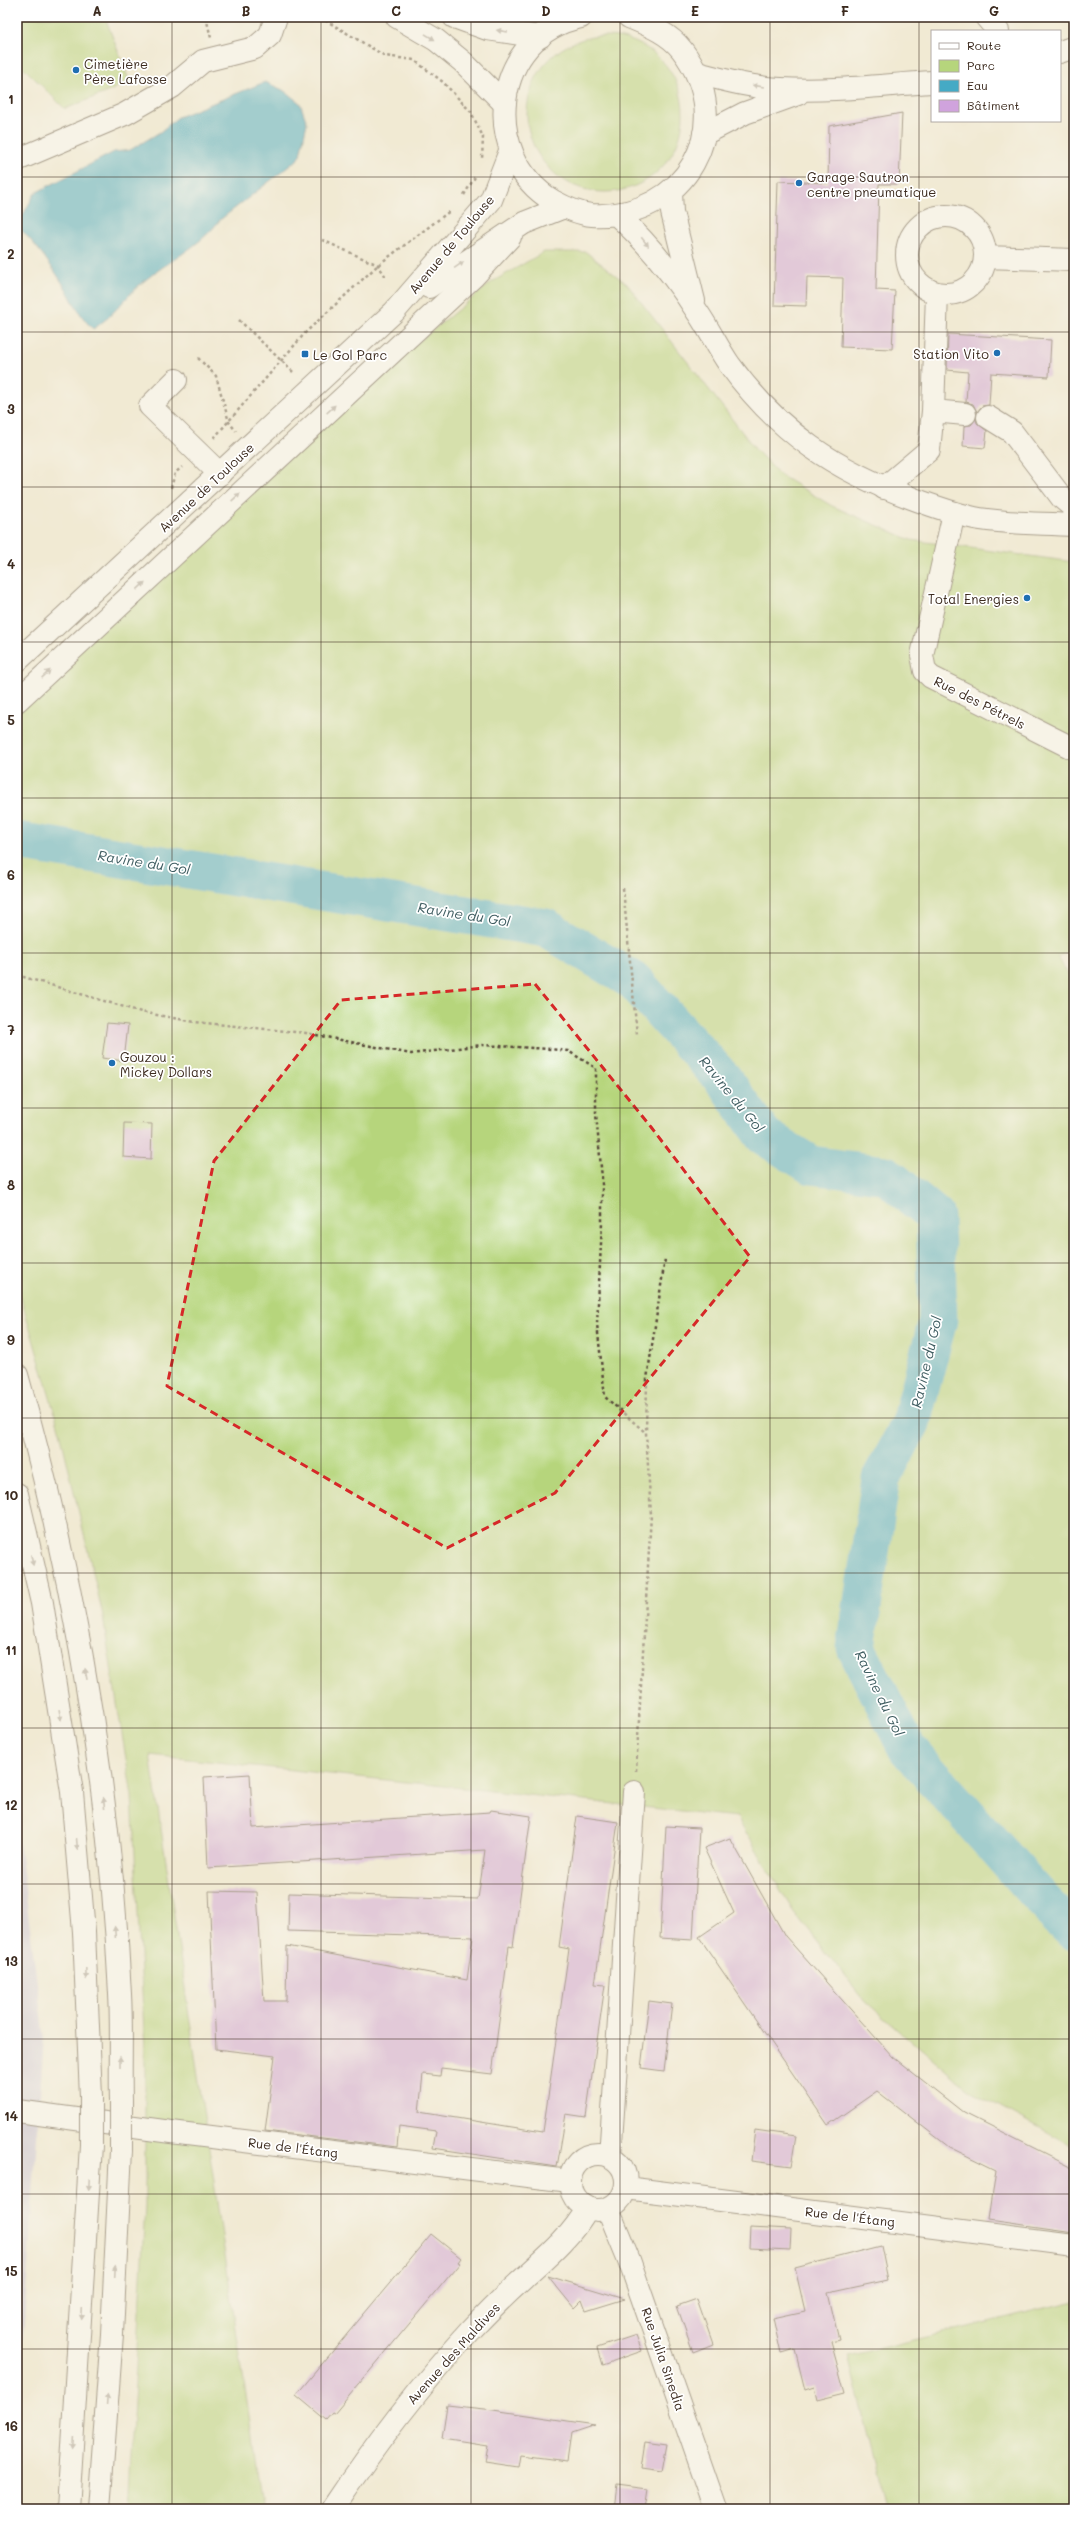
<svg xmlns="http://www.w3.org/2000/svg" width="1091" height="2526" font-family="Mali,sans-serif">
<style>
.industrial{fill:#c6c0da}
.green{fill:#b6d57c;stroke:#78804d}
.water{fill:#45aac5;stroke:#406a72}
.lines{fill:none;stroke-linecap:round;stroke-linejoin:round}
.river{stroke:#45aac5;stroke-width:39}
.building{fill:#d0a3dd}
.minor-casing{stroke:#564739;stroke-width:24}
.major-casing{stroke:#564739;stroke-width:24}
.highway-casing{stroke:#564739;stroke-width:24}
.path{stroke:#564739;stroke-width:2.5;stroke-dasharray:3 3;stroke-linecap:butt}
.minor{stroke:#fff;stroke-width:22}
.major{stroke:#fff;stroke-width:22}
.highway{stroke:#fff;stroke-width:22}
.highway-bridge-casing{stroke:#564739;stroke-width:24;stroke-linecap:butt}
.highway-bridge{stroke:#fff;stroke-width:22}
.oneway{fill:#a79f9a}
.marked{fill:none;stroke:#d62828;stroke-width:3;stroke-dasharray:8 5;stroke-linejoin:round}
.grid{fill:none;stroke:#3b2a1e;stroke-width:1;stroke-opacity:0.55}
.poi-dot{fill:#1f6fb2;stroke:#fff;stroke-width:1.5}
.labels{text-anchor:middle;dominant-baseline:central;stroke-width:3.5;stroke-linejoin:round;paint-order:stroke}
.poi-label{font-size:13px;fill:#3b2a1e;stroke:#fff;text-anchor:start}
.street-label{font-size:13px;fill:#3b2a1e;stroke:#fff}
.water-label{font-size:14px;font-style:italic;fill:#3f5d61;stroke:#fff}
.neatline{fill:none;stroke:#3b2a1e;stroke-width:1.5}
.grid-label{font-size:13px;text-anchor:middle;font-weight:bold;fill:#3b2a1e}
</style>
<rect width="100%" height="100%" fill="#fff"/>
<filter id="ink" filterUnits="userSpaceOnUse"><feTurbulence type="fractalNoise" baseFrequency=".025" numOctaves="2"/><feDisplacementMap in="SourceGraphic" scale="8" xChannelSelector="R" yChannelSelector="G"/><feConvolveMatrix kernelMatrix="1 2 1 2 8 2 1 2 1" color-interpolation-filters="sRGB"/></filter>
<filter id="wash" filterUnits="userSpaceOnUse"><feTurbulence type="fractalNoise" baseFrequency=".012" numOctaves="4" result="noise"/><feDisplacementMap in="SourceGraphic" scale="16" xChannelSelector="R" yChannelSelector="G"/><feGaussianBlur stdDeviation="0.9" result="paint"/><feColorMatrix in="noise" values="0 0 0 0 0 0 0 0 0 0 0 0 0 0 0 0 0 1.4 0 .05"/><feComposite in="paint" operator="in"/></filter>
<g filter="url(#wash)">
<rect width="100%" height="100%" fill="#f1ead3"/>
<!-- industrial -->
<path class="industrial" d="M17 1824 44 2039 17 2420Z"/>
<!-- green -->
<path class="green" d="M17 17H105L129 80 112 90 65 109 17 61Z
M527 114a78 78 0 1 1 156 0a78 78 0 1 1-156 0Z
M544 252H586L627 284 756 450 780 475 832 506 911 540 1074 562V951L1057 956 1074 984V2147L966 2088 865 2001 793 1911 737 1817 150 1755 263 2509H128L145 2206V2051L132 1796 102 1611 60 1432 17 1284V703L406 352 492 282Z
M1074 2301V2509H886L848 2356Z"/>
<!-- water -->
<path class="water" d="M265 82 283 90 300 103 307 123 300 155 297 160 220 220C200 247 168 261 143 282 125 297 113 317 93 329 78 315 72 298 61 281 48 261 34 242 17 226L35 193 114 152 130 150 160 132 178 117Z"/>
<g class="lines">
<!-- river -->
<path class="river" d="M17 841 546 928 634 981 723 1079 764 1136 811 1165 886 1175 935 1216 938 1320 911 1423 881 1478 856 1648 907 1748 1045 1903 1074 1931"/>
</g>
<g id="blocks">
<!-- building -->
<path class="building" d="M902 113 899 184H879L876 290 895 291 892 349 841 347 843 278 807 277 806 306 774 305 778 181 828 183 829 126Z
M948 334 1051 340 1049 377 991 373 989 405 982 406 977 412 973 404 966 402 968 372 947 370Z
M976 419 977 423 987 431 985 448 963 446 964 426 971 425Z
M107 1023 128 1025 124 1061 102 1058Z
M124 1123 152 1124 151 1159 123 1157Z
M250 1774 253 1828 490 1812 491 1810 531 1816 513 1947 509 1946 492 2074 441 2068 440 2076 423 2074 419 2112 543 2132 569 1949 559 1947 577 1816 618 1822 595 1984 605 1985 586 2117 566 2114 557 2167 433 2148 436 2131 399 2126 397 2147 265 2131 275 2056 216 2049 209 1891 257 1892 264 2001H286L287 1946 467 1980 473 1937 288 1931 289 1893 478 1899 485 1850 208 1868 204 1777Z
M666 1826 699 1828 693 1940 660 1938Z
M730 1838 785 1936 893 2057 964 2113 1074 2168V2232L989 2220 996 2170 949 2147 877 2091 828 2125 699 1937 734 1913 704 1848Z
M649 2001 672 2004 664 2071 641 2068Z
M755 2130 796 2136 791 2166 751 2161Z
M750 2227 791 2229 790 2250 749 2248Z
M431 2234 461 2258 458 2262 460 2263 334 2414 332 2413 326 2420 296 2395Z
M881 2246 888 2280 828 2293 839 2340 831 2342 845 2393 817 2400 814 2387 805 2390 795 2350 781 2354 773 2318 805 2311 795 2268Z
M548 2276 585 2287 625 2299 586 2311 582 2300 574 2308Z
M697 2299 713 2344 693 2352 677 2306Z
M636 2335 642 2351 602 2365 597 2348Z
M447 2405 493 2410 595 2425 571 2433 567 2461 520 2455 518 2467 485 2462 488 2445 442 2438Z
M645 2441 667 2444 662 2471 641 2468Z
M617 2485 648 2489 645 2509H614Z"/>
</g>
</g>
<g filter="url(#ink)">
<use href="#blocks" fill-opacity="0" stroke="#564739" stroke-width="1"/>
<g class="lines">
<!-- minor casing -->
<g class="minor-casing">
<path id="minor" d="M986 17 998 31
M1060 52 1074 47
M697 73C724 80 753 88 781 89 831 92 882 85 932 82
M704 134 745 113 798 94
M17 160 125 114 172 87 203 61 255 48 270 35 276 17
M907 255a39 39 0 1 1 78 0a39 39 0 1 1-78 0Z
M985 257 1074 260
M176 380 150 406 220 474
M933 411 965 414
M988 417 1012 432 1062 498 1074 508
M884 488 929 450 933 411 937 293
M954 513 922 655 925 671 931 677 1074 749
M17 701 473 277 510 237
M17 2111 171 2132 569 2181
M570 2182a28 28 0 1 1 56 0a28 28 0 1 1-56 0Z
M610 2157 634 1792
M626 2188 1074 2245
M608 2209 629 2260 716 2509
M332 2509C374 2446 419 2387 470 2331 487 2313 505 2295 524 2278 548 2256 571 2237 587 2209"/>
</g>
<!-- major casing -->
<g class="major-casing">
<path id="major" d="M581 17C492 35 478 155 553 201 564 207 579 214 592 215 685 220 740 126 682 50 669 33 648 25 629 17
M671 192 672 212 694 301
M617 215C648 243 675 277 698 313 709 329 718 348 729 364 779 433 835 470 914 499 936 507 957 515 980 519 1011 524 1043 523 1074 525
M429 287 524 223 564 207
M17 661 394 312 491 200 510 151"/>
</g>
<!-- highway casing -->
<g class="highway-casing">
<path id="highway" d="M397 17 436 40 463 62 504 103
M454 17 487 29 540 37
M17 1375C74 1577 110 1783 120 1994 122 2029 120 2065 121 2101
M17 1494 42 1603 72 1792 84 1932 91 2097
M68 2509 91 2145
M99 2509 112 2334 121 2150"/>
</g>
<!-- path -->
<path class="path" d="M206 17 211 38
M320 17 385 56 414 60 443 82 471 112 483 137 482 160
M464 195 475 177
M322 240 378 265 386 277
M239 320 293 372
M198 358 216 376 229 422 236 431
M214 438 306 332 378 265 450 211
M171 488 175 473 182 467
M623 888 637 1035
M17 975 141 1012 195 1022 306 1033 411 1054 482 1045 550 1049 568 1051 596 1068V1114L602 1178V1223L597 1324 605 1397 646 1433
M636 1771 651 1515 646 1433 647 1379 665 1259"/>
<!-- minor -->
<use href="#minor" class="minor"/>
<!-- major -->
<use href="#major" class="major"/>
<!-- highway -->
<use href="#highway" class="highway"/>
<!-- highway-bridge casing -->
<g class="highway-bridge-casing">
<path id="highway-bridge" d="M121 2101V2150
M91 2145V2097"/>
</g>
<!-- highway-bridge -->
<use href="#highway-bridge" class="highway-bridge"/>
</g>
<!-- one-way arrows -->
<defs><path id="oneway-solid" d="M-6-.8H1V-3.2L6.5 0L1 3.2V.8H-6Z"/></defs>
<g class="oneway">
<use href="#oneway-solid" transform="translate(502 31) rotate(-171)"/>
<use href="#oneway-solid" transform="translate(430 37) rotate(31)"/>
<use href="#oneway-solid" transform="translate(758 86) rotate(-171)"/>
<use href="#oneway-solid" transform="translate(645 242) rotate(52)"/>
<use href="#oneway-solid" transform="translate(459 265) rotate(-35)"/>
<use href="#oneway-solid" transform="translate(331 409) rotate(-43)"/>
<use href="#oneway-solid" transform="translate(236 497) rotate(-43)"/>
<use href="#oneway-solid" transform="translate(141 586) rotate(-43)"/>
<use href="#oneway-solid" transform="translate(46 674) rotate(-43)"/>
<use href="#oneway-solid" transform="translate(32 1560) rotate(78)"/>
<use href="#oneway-solid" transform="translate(86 1674) rotate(-100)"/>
<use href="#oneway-solid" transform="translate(60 1715) rotate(81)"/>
<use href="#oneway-solid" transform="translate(104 1803) rotate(-96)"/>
<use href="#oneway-solid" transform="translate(77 1844) rotate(85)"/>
<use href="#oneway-solid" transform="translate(115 1932) rotate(-94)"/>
<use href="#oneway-solid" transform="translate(86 1974) rotate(88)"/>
<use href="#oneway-solid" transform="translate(120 2062) rotate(-90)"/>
<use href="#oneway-solid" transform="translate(89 2184) rotate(93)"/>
<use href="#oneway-solid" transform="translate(115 2271) rotate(-87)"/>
<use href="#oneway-solid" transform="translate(82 2314) rotate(93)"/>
<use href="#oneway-solid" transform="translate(107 2400) rotate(-86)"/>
<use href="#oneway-solid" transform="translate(73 2443) rotate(94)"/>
</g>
</g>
<!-- marked area -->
<path d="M0 0H1091V2526H0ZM535 984 651 1127 750 1257 555 1493 447 1548 167 1386 214 1161 341 1000Z" fill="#f1ead3" fill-opacity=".55" fill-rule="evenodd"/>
<path class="marked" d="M535 984 651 1127 750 1257 555 1493 447 1548 167 1386 214 1161 341 1000Z"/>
<!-- grid -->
<path class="grid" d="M172 17V2509M321 17V2509M471 17V2509M620 17V2509M770 17V2509M919 17V2509M17 177H1074M17 332H1074M17 487H1074M17 642H1074M17 798H1074M17 953H1074M17 1108H1074M17 1263H1074M17 1418H1074M17 1573H1074M17 1728H1074M17 1884H1074M17 2039H1074M17 2194H1074M17 2349H1074"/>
<!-- markers -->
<g class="poi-dot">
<circle cx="76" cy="70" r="4"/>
<circle cx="799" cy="183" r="4"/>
<circle cx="997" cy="353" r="4"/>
<rect x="301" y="350" width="8" height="8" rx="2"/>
<circle cx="1027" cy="598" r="4"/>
<circle cx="112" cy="1063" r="4"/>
</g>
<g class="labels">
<!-- poi labels -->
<g class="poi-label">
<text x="84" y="63">Cimetière<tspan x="84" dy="15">Père Lafosse</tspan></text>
<text x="807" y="176">Garage Sautron<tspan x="807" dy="15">centre pneumatique</tspan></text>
<text x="989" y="353" text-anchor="end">Station Vito</text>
<text x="313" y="354">Le Gol Parc</text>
<text x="1019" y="598" text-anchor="end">Total Energies</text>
<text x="120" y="1056">Gouzou :<tspan x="120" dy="15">Mickey Dollars</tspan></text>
</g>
<!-- street labels -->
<g class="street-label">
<text transform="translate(451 244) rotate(-50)">Avenue de Toulouse</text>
<text transform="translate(206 487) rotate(-43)">Avenue de Toulouse</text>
<text transform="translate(980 702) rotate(27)">Rue des Pétrels</text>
<text transform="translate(293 2147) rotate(7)">Rue de l'Étang</text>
<text transform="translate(850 2216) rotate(7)">Rue de l'Étang</text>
<text transform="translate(453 2353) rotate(-48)">Avenue des Maldives</text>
<text transform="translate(664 2359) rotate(71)">Rue Julia Sinedia</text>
</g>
<!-- water labels -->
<g class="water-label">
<text transform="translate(144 862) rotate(9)">Ravine du Gol</text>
<text transform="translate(464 914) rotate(9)">Ravine du Gol</text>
<text transform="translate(732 1094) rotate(51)">Ravine du Gol</text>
<text transform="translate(926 1362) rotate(-77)">Ravine du Gol</text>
<text transform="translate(880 1693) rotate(64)">Ravine du Gol</text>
</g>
</g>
<!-- margin -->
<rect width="1091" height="2526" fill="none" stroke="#fff" stroke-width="44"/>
<!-- legend -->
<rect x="931" y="30" width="130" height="92" fill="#ffffff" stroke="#b1aaa5"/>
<rect x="939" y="43" width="20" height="6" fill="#ffffff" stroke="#b1aaa5"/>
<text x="967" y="50" font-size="12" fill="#3b2a1e">Route</text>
<rect x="939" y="60" width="20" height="12" fill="#b6d57c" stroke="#b1aaa5"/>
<text x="967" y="70" font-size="12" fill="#3b2a1e">Parc</text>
<rect x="939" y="80" width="20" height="12" fill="#45aac5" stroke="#b1aaa5"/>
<text x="967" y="90" font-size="12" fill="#3b2a1e">Eau</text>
<rect x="939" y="100" width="20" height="12" fill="#d0a3dd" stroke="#b1aaa5"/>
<text x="967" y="110" font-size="12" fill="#3b2a1e">Bâtiment</text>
<rect x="22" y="22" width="1047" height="2482" class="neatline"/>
<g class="grid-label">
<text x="97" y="16">A</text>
<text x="246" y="16">B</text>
<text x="396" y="16">C</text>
<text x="546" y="16">D</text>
<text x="695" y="16">E</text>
<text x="845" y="16">F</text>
<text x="994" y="16">G</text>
<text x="11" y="104">1</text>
<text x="11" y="259">2</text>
<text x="11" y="414">3</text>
<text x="11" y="569">4</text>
<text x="11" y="725">5</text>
<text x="11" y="880">6</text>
<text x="11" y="1035">7</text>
<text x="11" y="1190">8</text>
<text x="11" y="1345">9</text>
<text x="11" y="1500">10</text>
<text x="11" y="1655">11</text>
<text x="11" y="1810">12</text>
<text x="11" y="1966">13</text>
<text x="11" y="2121">14</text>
<text x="11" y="2276">15</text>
<text x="11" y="2431">16</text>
</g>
</svg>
